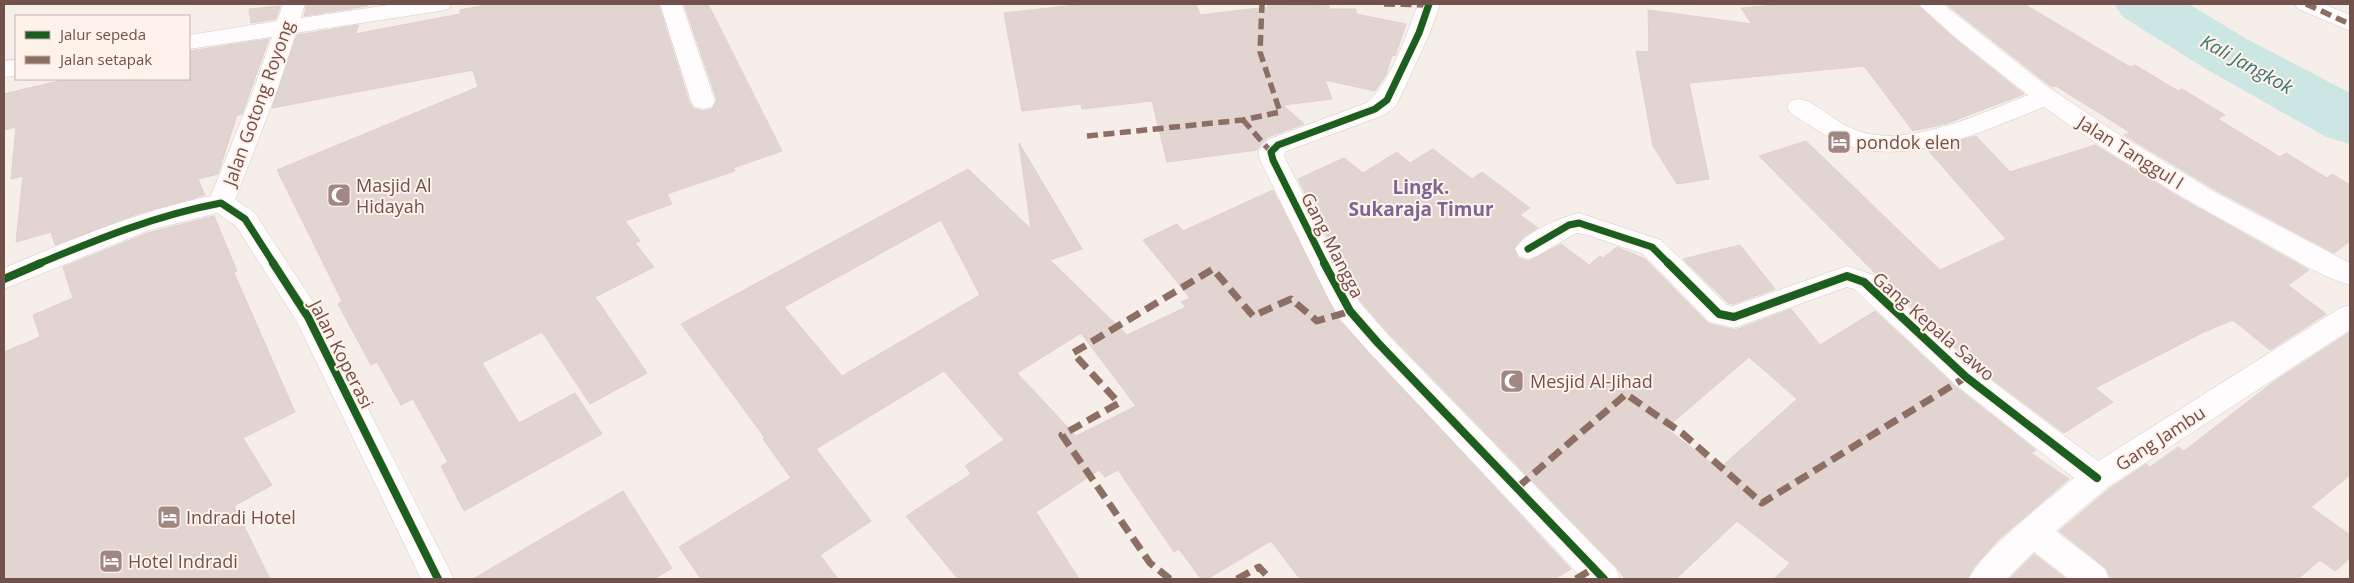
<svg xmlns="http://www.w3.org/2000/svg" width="2354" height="583" font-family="'Open Sans',sans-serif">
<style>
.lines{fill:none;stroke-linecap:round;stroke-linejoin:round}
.river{fill:#cce7e3;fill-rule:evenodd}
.building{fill:#e2d5d1;stroke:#dfd0cc;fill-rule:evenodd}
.minor-casing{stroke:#d4cac6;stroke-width:1}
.tertiary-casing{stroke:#d4cac6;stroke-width:1}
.minor{fill:#fefcfc;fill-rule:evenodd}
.tertiary{fill:#fefcfc;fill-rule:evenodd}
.quiet-far1{stroke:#8d6e63;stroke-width:5.5;stroke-dasharray:11 5.5;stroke-linecap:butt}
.quiet{stroke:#8d6e63;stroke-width:7;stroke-dasharray:14 7;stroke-linecap:butt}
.cycleway-far1-casing{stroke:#fef2ea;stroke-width:9}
.cycleway-casing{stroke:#fef2ea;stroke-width:11}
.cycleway-far1{stroke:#1b5e20;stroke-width:7}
.cycleway{stroke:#1b5e20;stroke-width:8}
.labels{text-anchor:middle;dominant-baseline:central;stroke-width:4;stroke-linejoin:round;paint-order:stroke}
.street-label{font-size:18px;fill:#72504b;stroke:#fef2ea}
.poi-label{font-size:18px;fill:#72504b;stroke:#fef2ea;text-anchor:start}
.water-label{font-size:19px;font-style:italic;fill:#407773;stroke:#fef2ea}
.neighbourhood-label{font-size:19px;font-weight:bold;fill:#7b6796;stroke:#fef2ea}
</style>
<rect width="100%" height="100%" fill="#f6eee9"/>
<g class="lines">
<!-- river -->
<path class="river" d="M2114 4H2189L2245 38 2350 93V144L2326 137 2201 66 2123 17Z"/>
</g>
<!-- building -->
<path class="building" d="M307 4H368L367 6 304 16Z
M491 4H658L689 102 694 109 703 111 712 109 717 100 684 4H708L782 151 733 168 735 171 667 194 672 204 625 221 640 241 635 243 654 267 595 297 647 373 590 404 542 332 482 363 519 423 575 393 602 434 464 511 441 466 448 462 413 399 401 405 377 362 371 365 338 304 342 301 277 170 478 87 473 70 272 108 297 35 359 25 355 34 460 14V10Z
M1085 4H1196L1200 15 1268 7V4L1329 6V9H1356V14L1406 24 1395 56 1392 55 1386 75 1375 91 1325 80 1332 99 1283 105 1304 124 1268 137 1257 150 1167 162 1152 101 1082 109 1081 104 1022 111 1004 13Z
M1786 4H1916L1955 39 2024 94 1945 124 1913 131 1864 66 1689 83 1709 179 1677 184 1653 146 1636 51 1649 52 1648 10 1752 24 1741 8Z
M1946 4H2024L2130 67 2135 65 2178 91 2182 89 2225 115 2218 119 2280 157 2286 153 2327 178 2332 174 2350 185V241L2334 253 2219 192 2124 135 2131 133 2056 86 2052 87 2045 82Z
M280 6 276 19 251 23 249 9Z
M269 39 242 114 237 115 218 174 198 179 205 195 137 214 55 245 51 232 16 242 23 176 11 179 16 127 4 130V94L67 79H189V51Z
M1976 136 2010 172 2095 145 2179 197 2309 270 2288 285 2326 314 2270 350 2233 320 2204 332 2095 388 2113 402 2064 433 1977 368 1881 279 1759 156 1806 141 1940 270 2006 239 1927 149Z
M1019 143 1082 249 1050 260 1127 335 1186 307 1181 302 1190 298 1143 240 1177 224 1183 231 1273 190 1339 320 1571 569 1554 579H1300L1271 541 1207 579H1201L1179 549 1174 552 1118 470 1105 477 1099 470 1036 512 1079 579H958L906 516 971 474 965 466 1004 440 944 371 816 449 871 521 820 555 838 579H701L679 547 791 478 763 439 765 438 681 324 968 169 1031 229ZM941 220 980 295 842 376 784 307ZM1081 333 1136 406 1076 436 1017 373Z
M1433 149 1472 179 1482 172 1530 208 1520 215 1538 228 1525 236 1514 248 1518 258 1529 261 1561 244 1589 265 1600 256 1603 258 1617 247 1645 259 1709 324 1735 330 1791 309 1820 345 1875 311 1955 386 2036 450 2031 453 2069 479 1999 539 1974 567 1967 579H1774L1790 563 1737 521 1676 579H1625L1617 568 1389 334 1361 302 1352 287 1298 179 1344 158 1363 173 1397 152 1410 163ZM1749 357 1797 399 1719 469 1666 428Z
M214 216 237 271 234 273 295 412 243 438 272 485 234 506 270 579H4V352L40 337 33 315 73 298 63 267 148 233Z
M1740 245 1775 289 1733 304 1728 303 1683 259Z
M2350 332V475L2311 507 2350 535V558L2335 571 2320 560 2298 579H2111L2106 568 2059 531 2109 489 2146 464 2150 467 2178 447 2184 451 2272 383Z
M623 491 672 568 654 579H473Z
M2034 554 2066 579H2009Z"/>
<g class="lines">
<!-- minor casing -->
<g class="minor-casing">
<path id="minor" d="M283 4H305L301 18 395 4H451L448 9 440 11 296 33 277 91 234 203 230 210 221 212 212 210 208 203 253 91 272 37 189 49V35L277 21Z
M660 4H682L715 101 712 107 703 109 694 107 691 101Z
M1418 4H1440L1430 33 1399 100 1396 106 1384 115 1287 151 1284 154 1286 160 1350 288 1360 303 1388 335 1616 569 1620 579H1583L1368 351 1340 319 1329 300 1260 160 1258 152 1269 139 1366 103C1389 87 1408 31 1418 4Z
M1918 4H1943L2044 84 2115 132 2218 194 2350 263V285C2321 277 2292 258 2265 243 2189 202 2114 158 2044 107 1986 130 1909 167 1847 145 1826 138 1809 124 1790 113L1787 107 1790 101 1799 99 1808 101C1825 111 1842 126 1861 132 1912 147 1981 113 2028 95L1956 38Z
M2295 4H2324L2350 15V31L2298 9Z
M16 60V76L4 77V61Z
M1579 213 1661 240 1727 305 1733 306 1847 266 1874 275 1976 369 2098 461 2340 308 2350 305V330L2108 487 2056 531 2105 569 2109 579H2069L2034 552 2007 579H1969C1980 552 2049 499 2074 478L1956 385 1854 289 1847 287 1734 328 1709 322 1643 254 1588 235 1576 233 1537 256 1528 259 1519 256 1515 249C1524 233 1561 217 1579 213Z"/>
</g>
<!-- tertiary casing -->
<g class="tertiary-casing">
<path id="tertiary" d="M221 194 230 196 254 212 318 309 454 579H421L297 322 236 226 217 213 147 231 4 289V268C75 238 145 208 221 194Z"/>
</g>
<!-- minor -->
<use href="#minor" class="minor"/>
<!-- tertiary -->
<use href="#tertiary" class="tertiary"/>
<!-- quiet-far1 -->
<path class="quiet-far1" d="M1384 4 1429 5
M2306 4 2350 24
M1243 120 1271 152
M1087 136 1243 120 1280 112 1260 52 1262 4"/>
<!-- quiet -->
<path class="quiet" d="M1518 487 1626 394 1682 433 1762 503 1966 377
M1170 579 1150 563 1062 435 1119 403 1073 353 1213 269 1253 316 1291 299 1317 321 1351 311
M1237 579 1259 567 1270 579
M1576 579 1594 568"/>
<!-- cycleway-far1 casing -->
<g class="cycleway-far1-casing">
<path id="cycleway-far1" d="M1528 249 1569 225 1579 223 1652 247 1669 264
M38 264C98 239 157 215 221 203L245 219 274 264
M1325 264 1273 160 1271 152 1278 145 1375 109 1387 100 1419 33 1429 4"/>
</g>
<!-- cycleway casing -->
<g class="cycleway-casing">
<path id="cycleway" d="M273 263 308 317 438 579
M1324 263 1350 311 1378 343 1604 579
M1668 263 1719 314 1734 317 1847 276 1864 282 1966 377 2097 478
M4 279 41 263"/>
</g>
<!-- cycleway-far1 -->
<use href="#cycleway-far1" class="cycleway-far1"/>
<!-- cycleway -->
<use href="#cycleway" class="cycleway"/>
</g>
<!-- icons -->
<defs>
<g id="hotel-square" transform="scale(1.25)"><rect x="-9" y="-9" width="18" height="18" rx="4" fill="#a08782" stroke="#fef2ea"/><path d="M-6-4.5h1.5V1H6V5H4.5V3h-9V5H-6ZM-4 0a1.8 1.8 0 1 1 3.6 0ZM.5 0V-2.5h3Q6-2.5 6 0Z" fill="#fff"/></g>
<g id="mosque-square" transform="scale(1.25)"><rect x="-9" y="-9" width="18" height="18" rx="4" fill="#a08782" stroke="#fef2ea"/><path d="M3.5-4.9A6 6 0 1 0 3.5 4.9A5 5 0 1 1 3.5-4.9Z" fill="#fff"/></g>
</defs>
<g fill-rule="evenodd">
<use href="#hotel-square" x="1839" y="142"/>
<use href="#mosque-square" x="339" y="195"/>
<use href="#mosque-square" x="1512" y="381"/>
<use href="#hotel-square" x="169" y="517"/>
<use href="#hotel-square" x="111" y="561"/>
</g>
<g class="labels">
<!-- street labels -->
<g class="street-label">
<text transform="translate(258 103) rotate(-70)">Jalan Gotong Royong</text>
<text transform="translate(2131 152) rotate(32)">Jalan Tanggul I</text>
<text transform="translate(1333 245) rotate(63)">Gang Mangga</text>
<text transform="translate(1934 326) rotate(41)">Gang Kepala Sawo</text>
<text transform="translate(342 354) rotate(63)">Jalan Koperasi</text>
<text transform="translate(2160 438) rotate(-33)">Gang Jambu</text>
</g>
<!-- poi labels -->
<g class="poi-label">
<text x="1856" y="142">pondok elen</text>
<text x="356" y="185">Masjid Al<tspan x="356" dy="21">Hidayah</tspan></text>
<text x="1530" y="381">Mesjid Al-Jihad</text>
<text x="186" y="517">Indradi Hotel</text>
<text x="128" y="561">Hotel Indradi</text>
</g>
<!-- water labels -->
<g class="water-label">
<text transform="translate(2247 64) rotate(29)">Kali Jangkok</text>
</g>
<!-- neighbourhood labels -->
<g class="neighbourhood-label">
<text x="1421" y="187">Lingk.<tspan x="1421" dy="22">Sukaraja Timur</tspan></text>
</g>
</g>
<!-- border -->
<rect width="2354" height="583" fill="none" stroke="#72504b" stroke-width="10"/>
<!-- legend -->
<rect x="15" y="15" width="175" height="65" fill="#fef2ea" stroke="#c6b1aa"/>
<rect x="25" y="31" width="25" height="8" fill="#1b5e20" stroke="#c6b1aa"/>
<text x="60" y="40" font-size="15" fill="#72504b">Jalur sepeda</text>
<rect x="25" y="56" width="25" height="8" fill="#8d6e63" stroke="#c6b1aa"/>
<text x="60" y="65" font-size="15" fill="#72504b">Jalan setapak</text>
</svg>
